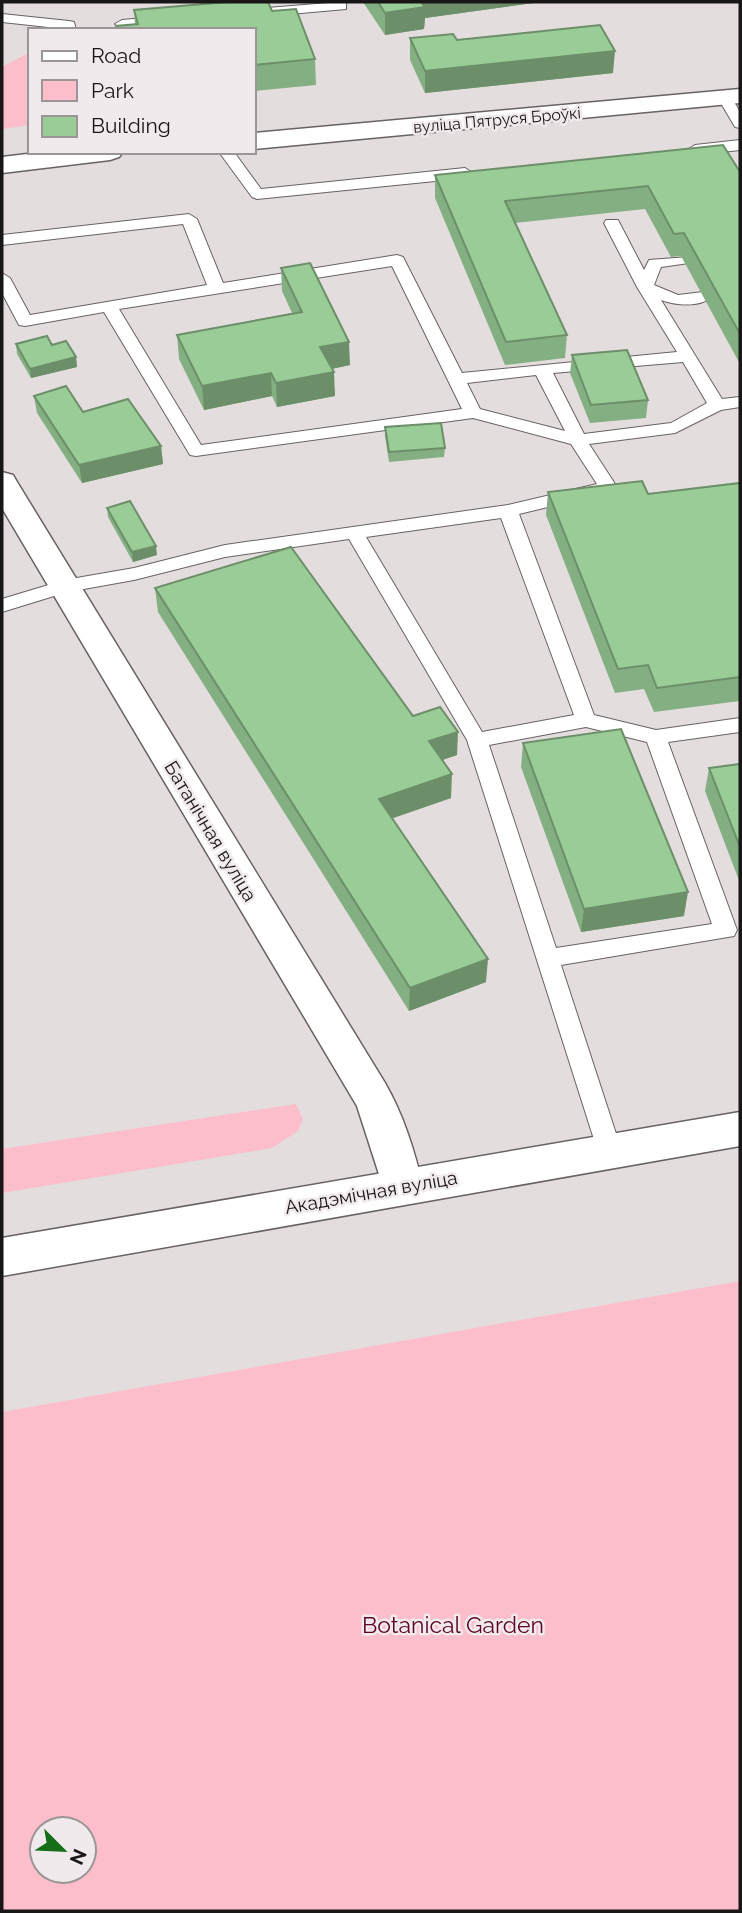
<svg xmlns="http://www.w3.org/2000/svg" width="742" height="1913" font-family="Raleway,sans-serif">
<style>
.green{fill:#fcbecb;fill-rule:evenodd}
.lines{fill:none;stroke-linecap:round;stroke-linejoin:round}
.lane-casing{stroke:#686263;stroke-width:2}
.street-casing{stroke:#686263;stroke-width:3}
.primary-casing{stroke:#686263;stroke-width:3}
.lane{fill:#fff;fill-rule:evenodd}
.street{fill:#fff;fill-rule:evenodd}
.primary{fill:#fff;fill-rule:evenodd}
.wall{fill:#84af82}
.shaded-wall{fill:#6c8f6a}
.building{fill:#9acc97;stroke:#6c8f6a;stroke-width:2}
.labels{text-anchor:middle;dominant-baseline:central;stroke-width:5;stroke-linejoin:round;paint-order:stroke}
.far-street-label{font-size:16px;fill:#181616;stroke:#f1eaec}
.street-label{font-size:19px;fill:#181616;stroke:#f1eaec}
.near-park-label{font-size:23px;fill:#5d0428;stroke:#f1eaec}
</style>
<rect width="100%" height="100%" fill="#e4ddde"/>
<!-- green -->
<path class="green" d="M30 52V125L2 129V67Z
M296 1104 303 1119 298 1131 272 1148 2 1193V1149Z
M740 1281V1911H2V1412ZM42 1829H84V1871H42Z"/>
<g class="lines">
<!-- lane casing -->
<g class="lane-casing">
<path id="lane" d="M341 2 346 3V9L267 16 260 12 267 8Z
M2 14 69 21 74 22 76 30 2 22Z
M167 16 172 17V23L122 28 115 24 122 20Z
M725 94 730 95 740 112V128L735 127 718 98Z
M740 140V150L695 155 687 150 695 145Z
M219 152H234L261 189 465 168 473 173 465 178 257 199 252 197Z
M189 214 197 219 223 283 397 255 403 257 462 373 677 352 637 287 604 223 606 220H618L644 270 649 260 689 257 691 260 689 263 661 267 654 285 678 295 703 292 711 297C700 308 675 305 661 300L722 399 740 397V407L721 410 675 433 589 444 617 487 614 491 519 514 594 715 656 730 740 718V732L668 742 737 930 734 936 561 965 622 1152 619 1159 610 1162 601 1159 598 1152 467 740 349 539 225 557 134 580 67 592 2 612V599L65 580 134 568 225 545 508 505 597 484 571 444 473 418 196 456 190 455 104 312 25 326 19 325 2 293V273L10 278 30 315 207 285 183 224 2 245V235ZM392 266 462 409 201 445 119 309ZM683 362 707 403 671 423 584 434 553 373ZM536 375 565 431 480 409 467 383ZM501 518 574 715 482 732 366 537ZM586 727 647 742 712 924 556 948 489 745Z"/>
</g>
<!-- street casing -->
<g class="street-casing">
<path id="street" d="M740 89V103L254 149V133Z
M44 152H123L119 157 110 160 2 173V157Z
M2 472 13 475 17 482 385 1083C404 1116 414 1150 423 1186L417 1199 402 1204 387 1199 357 1106 2 508Z"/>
</g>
<!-- primary casing -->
<g class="primary-casing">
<path id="primary" d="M740 1112V1146L2 1276V1238Z"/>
</g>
<!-- lane -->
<use href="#lane" class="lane"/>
<!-- street -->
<use href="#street" class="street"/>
<!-- primary -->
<use href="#primary" class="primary"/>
</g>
<!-- wall -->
<path class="wall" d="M363 2H540L425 18 424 29 385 35Z
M134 10 272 11 315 59 316 85 254 91V30H116V26L135 24Z
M410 38 457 40 613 73 425 93 410 60Z
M740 172V364L681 256 671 257 645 209 515 223 567 335 565 358 505 365 435 198V175Z
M281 268 350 365 332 369 335 396 277 407 272 396 204 410 179 359 177 335 292 313 282 291Z
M16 344 52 345 76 357 77 367 31 378 17 354Z
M572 355 648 400 646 418 590 423 570 373Z
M34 396 83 412 161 446 163 464 82 483 37 413Z
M385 427 445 448 444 457 389 462 385 436Z
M740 483V701L654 712 644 689 615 693 546 515 548 492 648 494Z
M107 508 157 555 133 562 108 517Z
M155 588 457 755 442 760 451 798 392 818 486 982 409 1011 158 612Z
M523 743 684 916 581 932 521 767Z
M740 764V883L705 791 709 768Z"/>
<!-- shaded-wall -->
<path class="shaded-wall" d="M418 2H540L425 18 424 29 385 35V13Z
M615 51 613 73 425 93V71Z
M349 342 350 365 321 371 320 347Z
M76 357 77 367 31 378 30 369Z
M334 372 335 396 277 407 276 383Z
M271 373 272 396 204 410 202 386Z
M161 446 163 464 82 483 79 465Z
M156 546 157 555 133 562 132 552Z
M458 732 457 755 428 765 429 741Z
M452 774 451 798 379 823V799Z
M688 892 684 916 581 932 584 909Z
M488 959 486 982 409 1011 410 988Z"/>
<!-- building -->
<path class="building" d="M227 2H268L272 11 296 9 315 59 254 65V30H117L116 26 138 24 134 10Z
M378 2H421L425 7 385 13Z
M600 25 615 51 425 71 410 38 453 34 457 40Z
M723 145 740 172V334L684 233 674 234 648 186 505 201 567 335 506 342 435 175Z
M310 263 349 342 320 347 334 372 276 383 271 373 202 386 177 335 302 312 281 268Z
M47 336 52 345 66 341 76 357 30 369 16 344Z
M627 350 648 400 591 405 572 355Z
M66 386 83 412 128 399 161 446 79 465 34 396Z
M441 423 445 448 389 452 385 427Z
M642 481 648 494 740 483V677L657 688 648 665 618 669 548 492Z
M130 501 156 546 132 552 107 508Z
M291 547 413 716 440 707 458 732 429 741 452 774 379 799 488 959 410 988 155 588Z
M621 729 688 892 584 909 523 743Z
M740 764V847L709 768Z"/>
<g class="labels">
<!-- far-street labels -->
<g class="far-street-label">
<text transform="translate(497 120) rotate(-5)">вуліца Пятруся Броўкі</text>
</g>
<!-- street labels -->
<g class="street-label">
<text transform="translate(211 831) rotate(59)">Батанічная вуліца</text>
<text transform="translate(371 1192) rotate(-10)">Акадэмічная вуліца</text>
</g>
<!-- near-park labels -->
<g class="near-park-label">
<text x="453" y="1624">Botanical Garden</text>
</g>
</g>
<!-- border -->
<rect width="742" height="1913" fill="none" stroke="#181616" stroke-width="7"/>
<!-- legend -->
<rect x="28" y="28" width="228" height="126" fill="#f1eaec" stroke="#9a9596" stroke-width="2"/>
<rect x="42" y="51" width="35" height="10" fill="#ffffff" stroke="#9a9596" stroke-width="2"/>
<text x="91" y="63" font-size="21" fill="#181616">Road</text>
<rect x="42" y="80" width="35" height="21" fill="#fcbecb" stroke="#9a9596" stroke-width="2"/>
<text x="91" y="98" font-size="21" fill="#181616">Park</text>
<rect x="42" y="116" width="35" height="21" fill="#9acc97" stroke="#9a9596" stroke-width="2"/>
<text x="91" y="133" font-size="21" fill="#181616">Building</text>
<!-- north arrow -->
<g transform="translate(63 1850) rotate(114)"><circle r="33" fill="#f1eaec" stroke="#9a9596" stroke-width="2"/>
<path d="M0-5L12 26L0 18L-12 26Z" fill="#166e19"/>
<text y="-10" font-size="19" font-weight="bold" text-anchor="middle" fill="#181616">N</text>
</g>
</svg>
